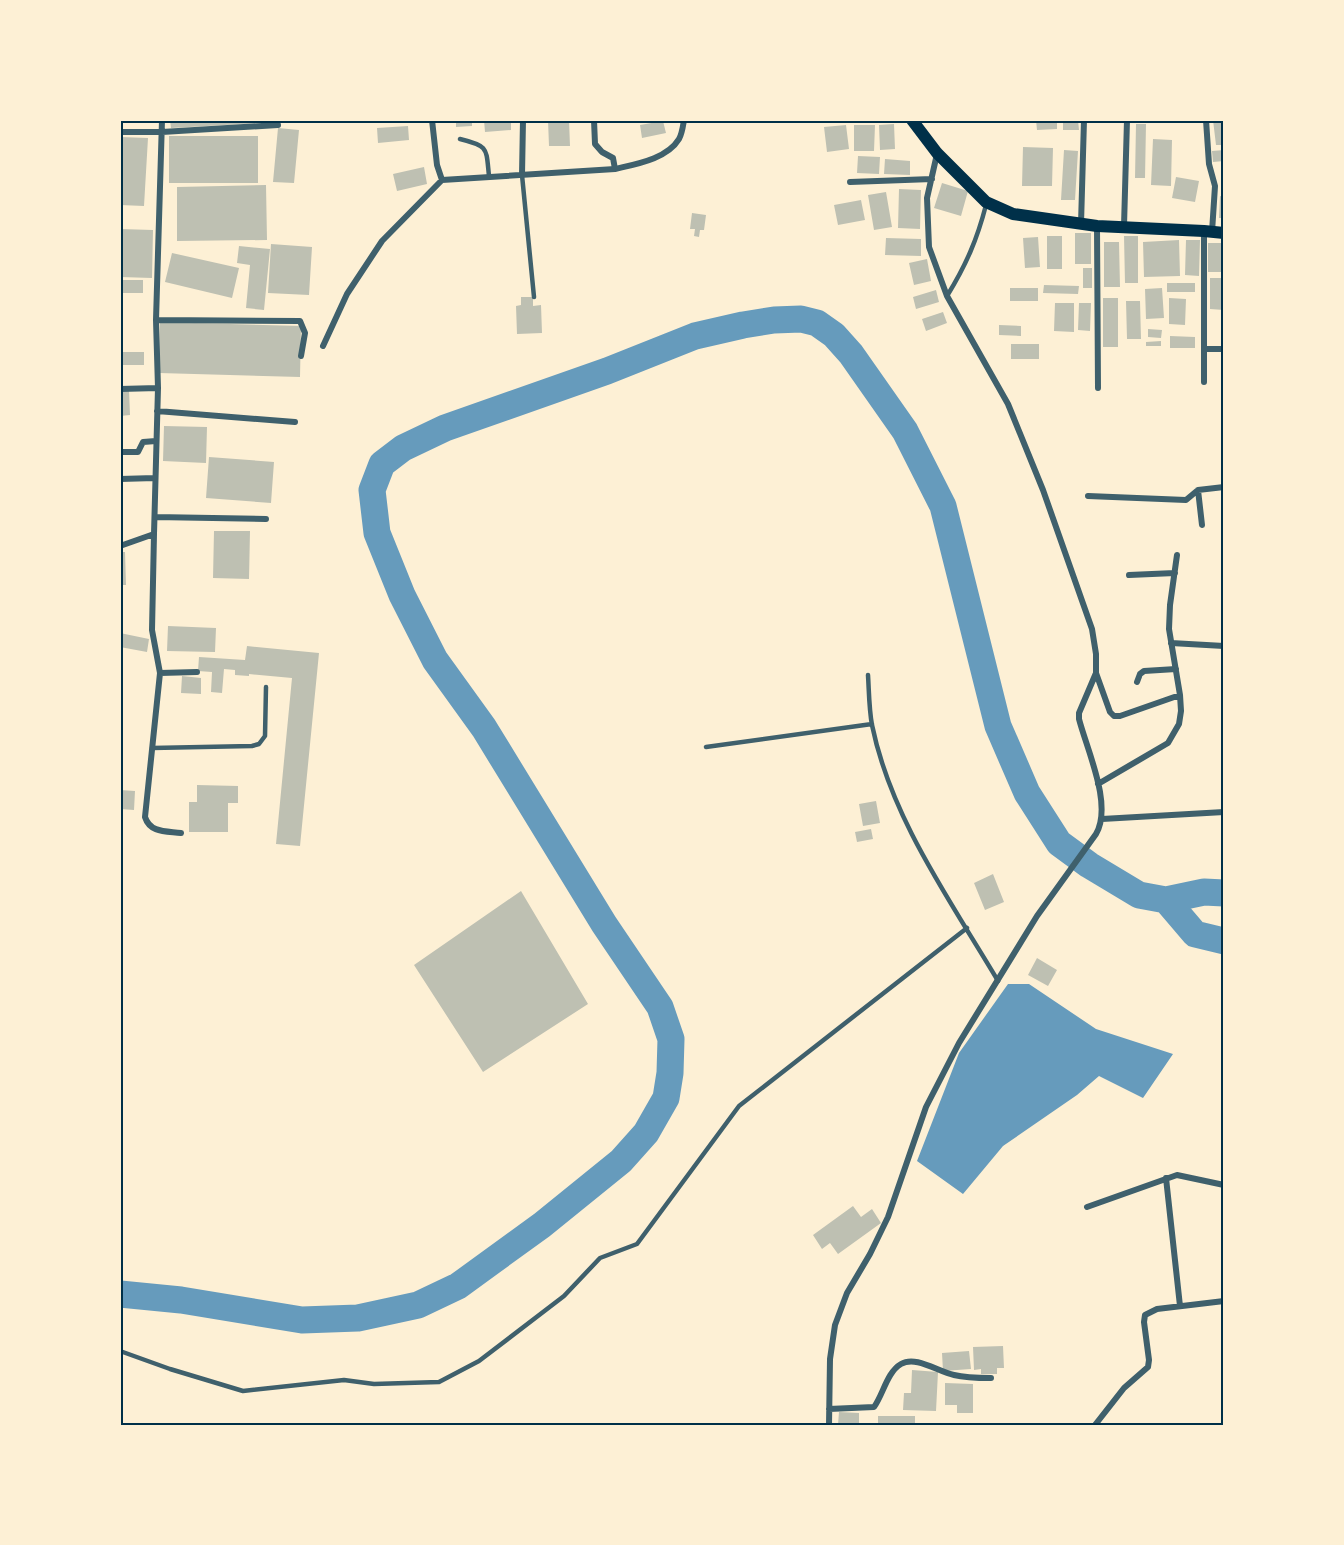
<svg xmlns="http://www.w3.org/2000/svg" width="1344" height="1545" font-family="Karla,sans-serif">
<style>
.water{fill:#669bbc}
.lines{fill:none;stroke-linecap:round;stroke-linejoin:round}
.river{stroke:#669bbc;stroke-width:27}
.building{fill:#bec0b2}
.service{stroke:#3f606c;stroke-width:4.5}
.minor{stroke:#3f606c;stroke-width:6}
.secondary{stroke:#003049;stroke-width:12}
.neatline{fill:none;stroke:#003049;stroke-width:2}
</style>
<rect width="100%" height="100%" fill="#fdf0d5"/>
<!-- water -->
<path class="water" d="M1008 984H1029L1096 1029 1173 1054 1143 1098 1099 1076 1077 1095 1003 1146 963 1194 917 1161 959 1053Z"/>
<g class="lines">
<!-- river -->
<path class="river" d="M1166 900 1195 934 1224 941
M120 1294 181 1300 302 1320 358 1318 418 1305 458 1286 542 1225 621 1161 646 1133 666 1098 670 1073 671 1039 660 1007 604 924 484 728 435 660 402 595 377 533 372 490 382 464 403 448 445 428 607 371 695 336 743 325 774 320 801 319 817 323 834 335 851 354 905 431 943 506 998 726 1027 793 1059 843 1089 865 1139 895 1166 900 1204 892 1224 893"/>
</g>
<!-- building -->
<path class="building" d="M170 120H262V123L171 128Z
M456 120H472V126L456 127Z
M484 120H511V130L485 132Z
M548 120H569L570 146H549Z
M1036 120H1057V129L1037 130Z
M1063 120H1078L1079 130H1063Z
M1213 120H1224V145H1216Z
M663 121 666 133 642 138 640 125Z
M894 124 895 149 880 150 879 125Z
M1136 124H1146L1145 178H1135Z
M846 125 849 149 827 152 824 127Z
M854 125H875L874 151H854Z
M408 126 409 140 378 143 377 128Z
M278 128 299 130 294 183 273 182Z
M169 136H258V183H169Z
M120 137 148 138 144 206 120 205Z
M1153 139 1172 140 1171 186 1151 185Z
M1023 147 1053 148 1052 186H1022Z
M1064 150 1078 151 1075 200H1061Z
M1224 150V161L1213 162 1212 151Z
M858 156 880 157 879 174 857 173Z
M885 159 910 161V175L884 174Z
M424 167 427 184 397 191 393 174Z
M1176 177 1199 181 1195 202 1172 198Z
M942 183 968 191 961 216 934 208Z
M266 185 267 240 177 241V187Z
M899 189 921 190 920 229 898 228Z
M886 192 892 227 874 230 868 195Z
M1220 196 1224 197V218H1219Z
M861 200 865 220 838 225 834 205Z
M692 213 706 215 704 230H700L699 237 694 236 695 229H690Z
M120 229 153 230 152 278 120 277Z
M1075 233H1091V264H1075Z
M1047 236H1062V269H1047Z
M1124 236H1138V283H1125Z
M1038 237 1040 267 1025 268 1023 238Z
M886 238 921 239V256L885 255Z
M1179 240 1180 276 1144 277 1143 242Z
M1186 240H1200L1199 276 1185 275Z
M1104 242H1119L1120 287H1104Z
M1208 243H1224V272H1208Z
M271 244 312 247 309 295 268 293Z
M239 246 270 249 264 310 246 308 250 265 237 263Z
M172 253 239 268 232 298 165 282Z
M927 259 931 281 914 285 909 263Z
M1083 268H1092V288H1083Z
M1210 278H1224V310L1210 309Z
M120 280H143V293H120Z
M1167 283H1195V292H1167Z
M1044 285 1079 286 1078 294 1043 293Z
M1010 288H1038V301H1010Z
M1162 288 1164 318 1146 319 1145 289Z
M936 290 939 302 916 309 913 297Z
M521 297H533V306L541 305 542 333 517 334 516 306 521 305Z
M1103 298H1118V347H1103Z
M1169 298 1186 299 1185 325 1169 324Z
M1126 301H1140L1141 339H1127Z
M1055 303H1074V332L1054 331Z
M1079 303H1091L1090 331 1078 330Z
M943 312 947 323 926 331 922 319Z
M160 322 301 326 300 377 159 373Z
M999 325 1021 326V336L999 335Z
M1148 329 1162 330 1161 338 1148 337Z
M1170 336 1195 337V348H1170Z
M1161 341V346H1146V342Z
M1011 344H1039V359H1011Z
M120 352H144V365H120Z
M120 390H129L130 415 120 416Z
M164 426 207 427 206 463 163 461Z
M209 457 274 462 271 503 206 498Z
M214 531H250L249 579 213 578Z
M120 552H125L126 585H120Z
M168 626 216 628 215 652 167 651Z
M120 633 149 639 147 652 120 647Z
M247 646 319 653 300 846 276 844 292 678 249 674V676L235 675V670L224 669 222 693 211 692 212 672 198 671 199 657 245 660Z
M182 676 201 678V694L181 693Z
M197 785 238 786V803H228V832H189V802H197Z
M120 790 135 791 134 810 120 809Z
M876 801 880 823 863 826 859 804Z
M871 829 873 839 857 842 855 832Z
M993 874 1004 902 985 910 974 883Z
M521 891 588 1004 483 1072 414 965Z
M1037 958 1057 970 1048 986 1028 975Z
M853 1206 861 1217 872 1209 881 1223 838 1254 830 1243 822 1249 813 1235Z
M1003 1346 1004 1368H997V1374H981V1369L974 1370 973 1347Z
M969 1351 971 1369 943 1371 942 1353Z
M912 1370 938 1372 936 1411 903 1410 904 1393H911Z
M945 1383 973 1384V1413H957V1405H945Z
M839 1412 859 1413V1425H838Z
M878 1416H915V1425H878Z"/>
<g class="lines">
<!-- service -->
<path class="service" d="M460 139C489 146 486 148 489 176
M522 175 534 297
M947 296C966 265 977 240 986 205
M868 675C869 691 869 709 872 725 891 818 950 900 998 981
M706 747 872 724
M152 748 252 746 259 744 265 736 266 687
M120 1351 170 1369 243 1391 344 1380 374 1384 439 1382 479 1361 564 1296 600 1258 637 1244 739 1106 967 928"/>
<!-- minor -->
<path class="minor" d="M432 120 437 165 442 180 615 169C636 164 667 159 679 139 682 134 683 126 684 120
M594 120 595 144 602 152 613 158 615 169
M823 120H831
M1206 120 1209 164 1215 186 1212 232
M120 132H162L278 125
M522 175 523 120
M850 182 932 179
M1081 224 1084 120
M1124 226 1127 120
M1097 227 1098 388
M156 320 300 321 305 333 301 356
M323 346 347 294 382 241 442 180
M1204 349H1224
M1204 382V231
M120 389 158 388
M157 411 295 422
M120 452H138L143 442 156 441
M120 479 155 478
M1198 490 1202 525
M1088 496 1186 500 1198 490 1224 487
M155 517 266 519
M154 534 152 630 160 673 145 817C150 833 166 831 181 833
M120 546 154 534 158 388 156 320 162 120
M1129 575 1175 573
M1171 643 1224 646
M160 673 197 672
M1096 673 1110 712 1114 716H1120L1180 695
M1137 682 1140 674 1144 671 1176 669
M1098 784 1168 743 1179 724 1181 711 1180 695 1169 629 1170 605 1177 555
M1102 819 1224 812
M1166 1178 1180 1306
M1087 1207 1177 1175 1224 1185
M829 1409 874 1407C883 1395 887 1372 901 1364 916 1355 938 1372 954 1375 966 1378 978 1378 991 1378
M829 1425 830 1359 835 1325 847 1293 870 1254 888 1217 926 1107 959 1043 1037 916 1096 834C1113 805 1087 750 1079 719V713L1096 673V654L1092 629 1043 490 1008 404 947 296 929 247 927 198 937 154
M1095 1425 1124 1388 1148 1367 1149 1360 1144 1322 1145 1315 1157 1309 1224 1301"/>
<!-- secondary -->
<path class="secondary" d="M912 120 937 153 986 202 1013 214 1097 226 1204 231 1224 233"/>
</g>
<!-- border -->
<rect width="1344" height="1545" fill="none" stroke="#fdf0d5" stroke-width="243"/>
<rect x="122" y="122" width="1100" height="1302" class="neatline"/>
</svg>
